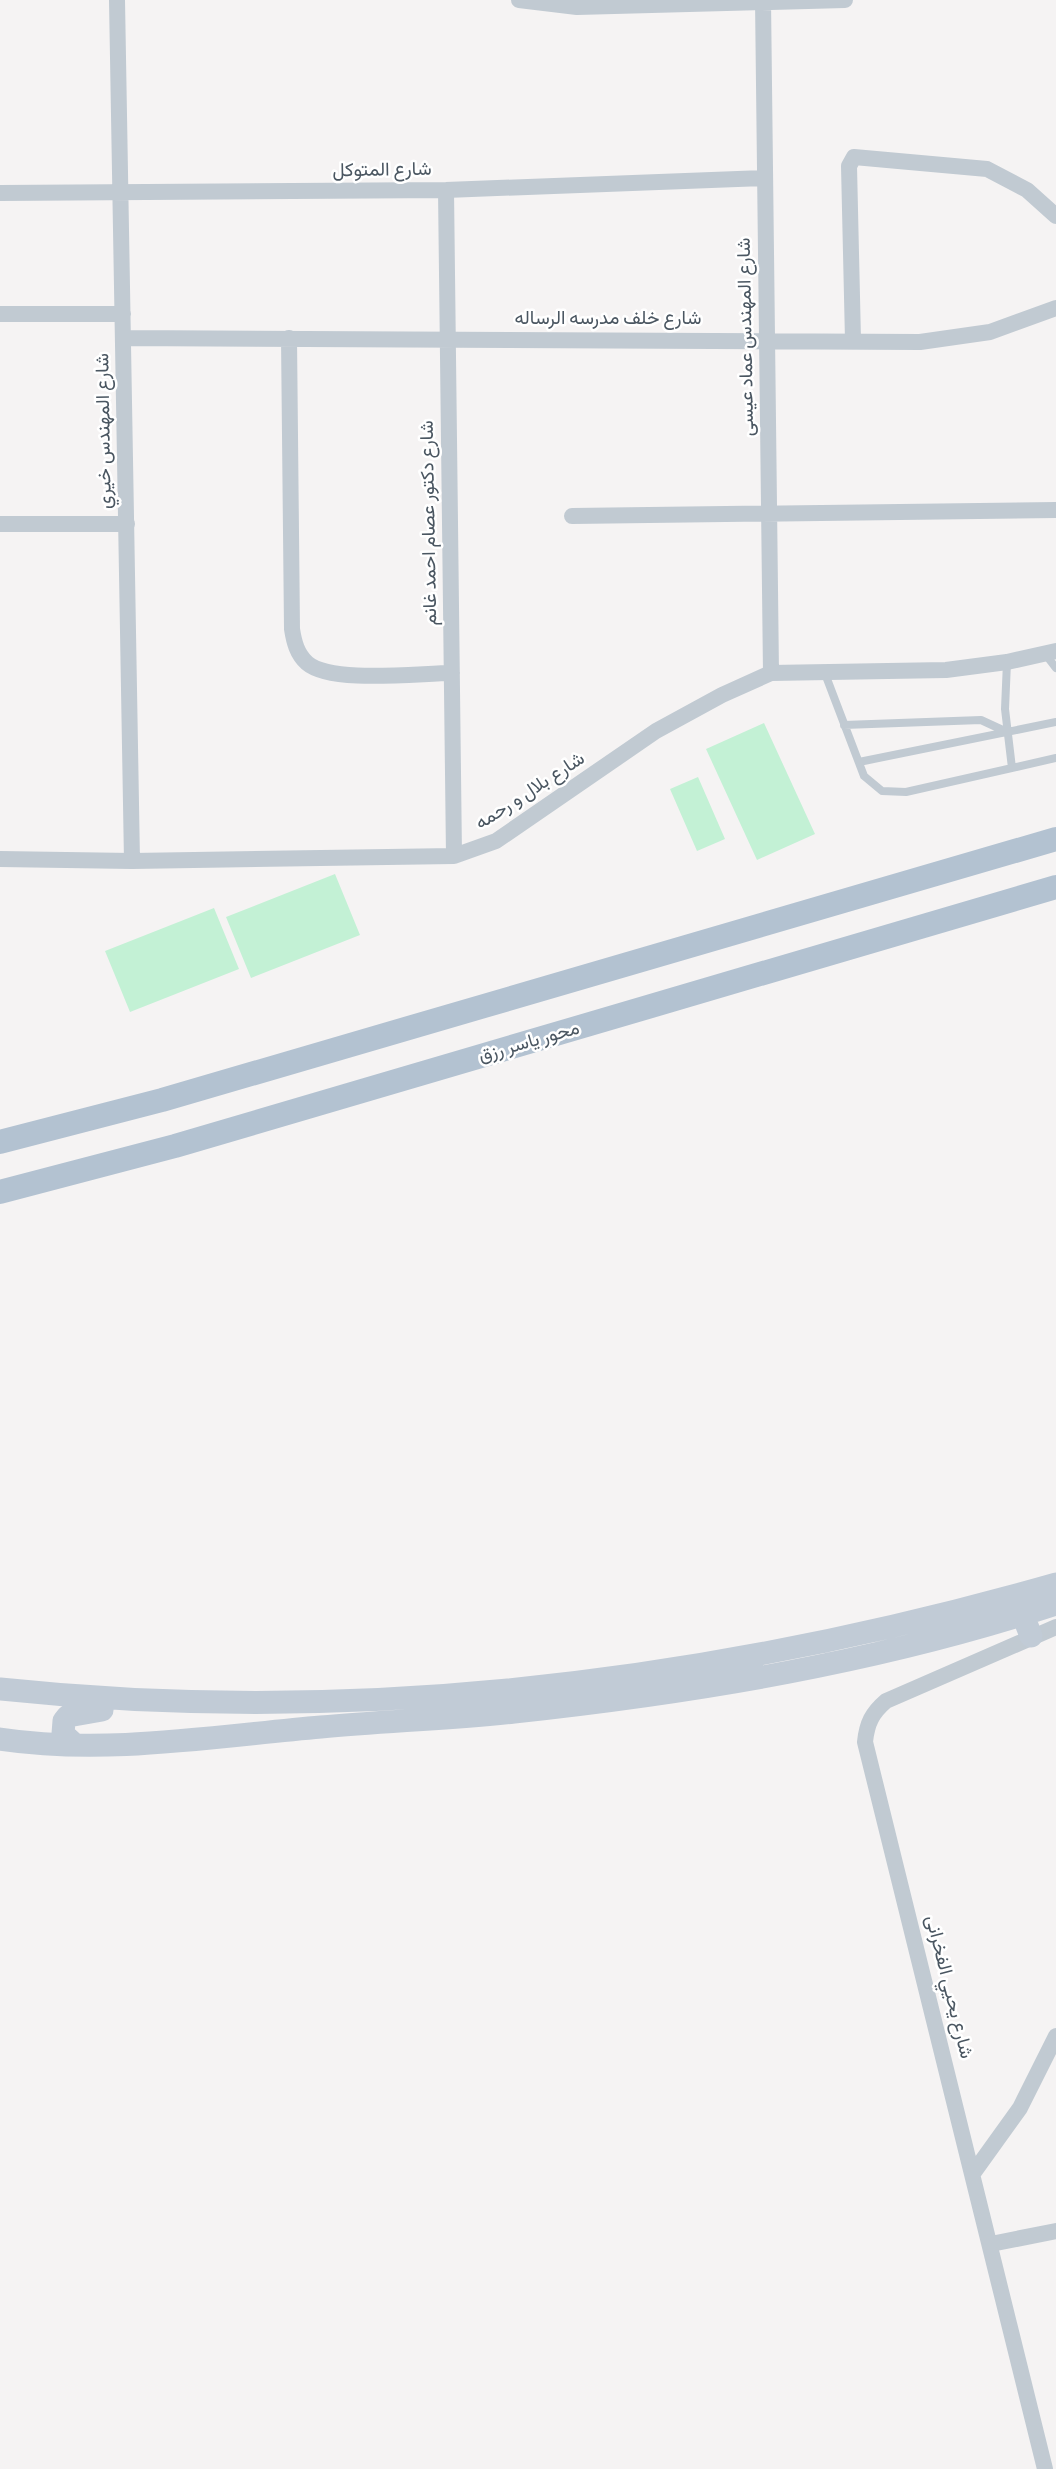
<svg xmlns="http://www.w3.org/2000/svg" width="1056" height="2469" font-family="'Source Sans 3',Vazirmatn,sans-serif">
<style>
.green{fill:#c3f1d5}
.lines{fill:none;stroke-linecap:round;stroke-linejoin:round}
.lane{stroke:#c1cad2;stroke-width:8}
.street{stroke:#c1cad2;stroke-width:16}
.secondary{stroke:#c1cbd6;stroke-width:23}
.primary{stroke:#b3c2d1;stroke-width:24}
.labels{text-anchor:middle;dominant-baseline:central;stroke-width:5;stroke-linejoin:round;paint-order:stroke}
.street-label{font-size:19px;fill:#4a5661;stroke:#fff}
</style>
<rect width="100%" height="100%" fill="#f5f3f3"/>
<!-- green -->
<path class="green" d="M764 723 815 834 757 860 706 749Z
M698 777 725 839 697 851 670 789Z
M335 874 360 935 251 978 226 917Z
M214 908 239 969 130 1012 105 951Z"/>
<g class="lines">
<!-- lane -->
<path class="lane" d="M1046 655 1056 668
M1007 662 1005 709 1012 768
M824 671 864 776 882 791 906 792 1056 758
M844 725 981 720 1007 732
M859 762 1056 722"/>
<!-- street -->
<path class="street" d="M117 0 132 861
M519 0 577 7 845 0
M763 0 771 673
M446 190 454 856
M0 193 446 190 764 178
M0 314H123
M123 338 920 342 990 332 1056 308
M289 338 292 629C294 642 297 654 307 663 331 684 419 673 452 673
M853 340 849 166 854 157 987 169 1027 190 1056 216
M572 516 1056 510
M0 524H127
M0 859 132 861 454 856 496 841 656 731 722 695 771 673 946 670 1007 662 1056 651
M974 2172 1020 2108 1056 2036
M991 2244 1056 2231
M1045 2469 865 1742C867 1723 872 1713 886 1701L1056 1627"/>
<!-- secondary -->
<path class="secondary" d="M1023 1615 1031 1636
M0 1689C357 1727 712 1682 1056 1584
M0 1739C106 1755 216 1736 321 1727 386 1721 450 1719 514 1712 698 1692 880 1662 1056 1604
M73 1743 63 1734 64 1721 68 1716 102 1710"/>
<!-- primary -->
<path class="primary" d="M0 1142 162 1100 1056 839
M0 1192 175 1146 1056 887"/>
</g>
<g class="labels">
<!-- street labels -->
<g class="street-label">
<text transform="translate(382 170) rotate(-1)">شارع المتوكل</text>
<text x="608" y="318">شارع خلف مدرسه الرساله</text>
<text transform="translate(746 337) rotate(-91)">شارع المهندس عماد عيسى</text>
<text transform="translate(104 431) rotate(-91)">شارع المهندس خيري</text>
<text transform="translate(429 523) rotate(-91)">شارع دكتور عصام احمد غانم</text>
<text transform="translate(530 791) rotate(-33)">شارع بلال و رحمه</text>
<text transform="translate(529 1042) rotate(-16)">محور ياسر رزق</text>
<text transform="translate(949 1987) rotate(76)">شارع يحيي الفخرانى</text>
</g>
</g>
</svg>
